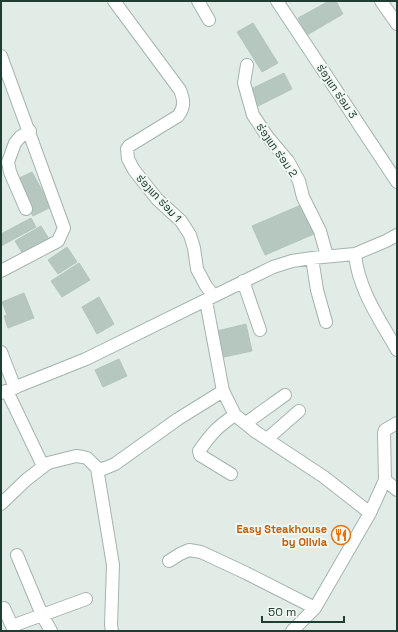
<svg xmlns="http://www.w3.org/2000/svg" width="398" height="632" font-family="'Space Grotesk','Noto Sans Lao',sans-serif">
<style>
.building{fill:#b6c7bf;stroke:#b3c6bc}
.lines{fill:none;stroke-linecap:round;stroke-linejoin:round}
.minor-casing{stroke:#a4b4ad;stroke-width:14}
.minor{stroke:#fff;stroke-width:12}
.labels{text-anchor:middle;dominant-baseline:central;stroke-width:4;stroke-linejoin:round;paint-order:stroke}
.street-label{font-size:11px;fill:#213d33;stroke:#f1f8f4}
.food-label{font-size:11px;font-weight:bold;fill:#c56008;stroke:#f1f8f4;text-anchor:end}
</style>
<rect width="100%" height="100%" fill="#e1ece6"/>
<!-- building -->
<path class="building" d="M329 1H336L343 14 307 35 298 18Z
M253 23 278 63 262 72 237 32Z
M284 73 292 89 258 106 249 90Z
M32 172 51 207 33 216 15 180Z
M301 205 314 234 265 255 252 226Z
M31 218 36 227 1 246V234Z
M41 226 49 239 23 254 15 241Z
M67 247 77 262 58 274 48 260Z
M79 263 90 280 62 297 51 281Z
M24 293 34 318 8 328 4 316 7 315 2 302Z
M99 297 114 324 97 334 82 307Z
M246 324 252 351 224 357 217 331Z
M119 359 127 376 103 387 95 370Z"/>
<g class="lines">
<!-- minor casing -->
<g class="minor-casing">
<path id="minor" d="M114 1 180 90C184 100 185 107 178 116L129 146 127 149 128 159 134 170 157 199 181 221 190 235 194 248 197 269 206 286 214 296
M198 1 209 20
M277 1 397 182
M381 1 397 24
M1 56 64 228 58 241 1 271
M247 65 244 83 253 115 267 136 288 161 299 181 303 197 320 231 327 256
M26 209 10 172 8 162 15 143 20 137 30 131
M355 254C358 289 380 320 397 350
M312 258 317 290 326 322
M243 281 260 330
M206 301 223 391 235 415 256 432 324 477 370 513
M1 352 15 388
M7 391 43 466
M1 393 86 359 273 267 292 261 312 258 355 254 386 241 397 235
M246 423 285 395
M267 439 299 411
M97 468 113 565 111 625 112 631
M231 474 200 455 199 451C211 434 218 426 235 415
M385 480 397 490
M1 504 26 480 48 463 76 456 83 457 87 458 97 468 103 469 115 464 178 419 223 391
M17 555 42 615 51 631
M169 561 180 554 189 550 201 552 246 573 315 608
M4 608 14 631
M12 626 86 599
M292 631 315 608 370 513 385 480 384 433 385 430 397 423"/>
</g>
<!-- minor -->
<use href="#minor" class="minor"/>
</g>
<!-- icons -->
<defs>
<g id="restaurant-ring" transform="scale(1)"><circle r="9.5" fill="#f1f8f4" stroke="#e8710a" stroke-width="1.5"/><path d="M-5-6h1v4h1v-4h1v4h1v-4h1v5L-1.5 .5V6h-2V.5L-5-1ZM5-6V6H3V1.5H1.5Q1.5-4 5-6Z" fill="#e8710a"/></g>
</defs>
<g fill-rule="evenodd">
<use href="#restaurant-ring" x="341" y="535"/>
</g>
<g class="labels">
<!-- street labels -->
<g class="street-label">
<text transform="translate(337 91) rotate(56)">ຮ່ອງແກ ຮ່ອມ 3</text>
<text transform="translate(277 150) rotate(55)">ຮ່ອງແກ ຮ່ອມ 2</text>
<text transform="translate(159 198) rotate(47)">ຮ່ອງແກ ຮ່ອມ 1</text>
</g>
<!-- food labels -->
<g class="food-label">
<text x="327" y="529">Easy Steakhouse<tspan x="327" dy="13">by Olivia</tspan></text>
</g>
</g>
<!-- border -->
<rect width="398" height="632" fill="none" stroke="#213d33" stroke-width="4"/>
<!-- scale -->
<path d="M262 616v6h82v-6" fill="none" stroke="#213d33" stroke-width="2"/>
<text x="268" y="616" font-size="12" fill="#213d33" stroke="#f1f8f4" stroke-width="3" paint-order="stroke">50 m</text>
</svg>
